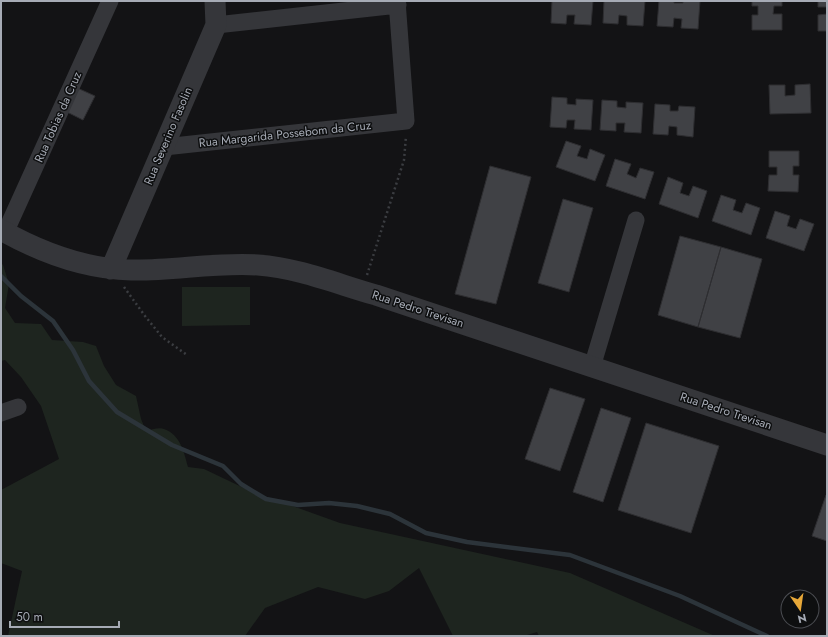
<svg xmlns="http://www.w3.org/2000/svg" width="828" height="637" font-family="Jost,sans-serif">
<style>
.green{fill:#1e251f}
.lines{fill:none;stroke-linecap:round;stroke-linejoin:round}
.stream{stroke:#2c343a;stroke-width:4.5}
.building{fill:#404145;stroke:#2e2e31}
.path{stroke:#3b3d41;stroke-width:2.5;stroke-dasharray:2 3;stroke-linecap:butt}
.minor{stroke:#35363a;stroke-width:17}
.tertiary{stroke:#35363a;stroke-width:21}
.labels{text-anchor:middle;dominant-baseline:central;stroke-width:3;stroke-linejoin:round;paint-order:stroke}
.street-label{font-size:12px;fill:#a6abb5;stroke:#0e0f10}
</style>
<rect width="100%" height="100%" fill="#131315"/>
<!-- green -->
<path class="green" d="M1 263 3 265 9 284 5 308 15 323 41 324 52 340 83 342 96 346 104 366 116 385 136 396 141 419 146 431C151 430 159 427 164 429 181 435 184 453 188 467L204 469 248 490 340 523 570 573 715 636H539L537 632 524 636H453L419 568 389 591 365 599 318 587 265 608 245 636H8L22 571 1 563V490L59 459 41 406 21 377 5 360 1 361Z
M182 287H250V325L182 326Z"/>
<g class="lines">
<!-- stream -->
<path class="stream" d="M1 276 21 296 53 321 73 350 89 381 117 412 172 445 223 466 241 484 266 499 298 505 329 503 357 506 390 514 426 533 467 542 570 555 680 596 767 636"/>
</g>
<!-- building -->
<path class="building" d="M552 1H593L591 25 574 24 575 15H567L566 24 551 23Z
M604 1H645L643 26 627 25V16L619 15 618 24 603 23Z
M659 1H674V3H683V1H700L698 29 681 28 682 19 674 18 673 27 657 26Z
M752 1H782V6H774L773 14H782V30H752V15H758V6H752Z
M818 1H827V31H818V15L827 14V7H818Z
M810 84 811 113 770 114 769 85H785V96L795 95V85Z
M75 87 95 96 83 120 63 110Z
M552 97 567 98V104L576 105V99L593 100 591 130 574 129 575 120H567L566 128 550 127Z
M602 100 617 101V107L626 108V102L643 103 641 133 624 132 625 123H616V131L600 130Z
M655 104 670 105V111H678L679 106 695 107 693 137 677 135V127L669 126 668 135 653 134Z
M566 141 581 146 577 156 587 159 590 149 605 155 595 181 556 167Z
M769 151H799V166H793V175H799L798 192 768 191 769 175H777V167H769Z
M615 159 631 164 627 174 636 178 640 168 654 172 645 199 606 186Z
M490 166 531 177 496 304 455 294Z
M668 177 683 183 680 193 689 196 693 186 707 191 698 218 659 204Z
M721 195 736 200 733 210 742 213 746 203 760 208 751 235 712 221Z
M563 199 593 208 569 292 538 283Z
M775 211 790 216 787 226 796 229 800 219 814 224 804 251 766 238Z
M680 236 721 247 698 327 658 315Z
M721 247 762 259 740 338 698 327Z
M550 388 585 399 560 471 525 459Z
M601 408 631 418 603 502 573 492Z
M646 423 719 446 691 533 618 510Z
M826 495H827V541L812 536Z"/>
<g class="lines">
<!-- path -->
<path class="path" d="M367 275 404 160 406 136
M124 287 145 316 162 337 187 355"/>
<!-- minor -->
<path class="minor" d="M216 25 398 5
M164 147 406 121 397 1
M5 233 110 1
M592 367 636 220
M1 413 18 407"/>
<!-- tertiary -->
<path class="tertiary" d="M1 230C40 252 85 269 131 270 173 271 215 262 258 265 299 268 337 284 376 295L827 445
M111 269 216 25 215 1"/>
</g>
<g class="labels">
<!-- street labels -->
<g class="street-label">
<text transform="translate(58 117) rotate(-66)">Rua Tobias da Cruz</text>
<text transform="translate(285 134) rotate(-6)">Rua Margarida Possebom da Cruz</text>
<text transform="translate(168 136) rotate(-67)">Rua Severino Fasolin</text>
<text transform="translate(418 309) rotate(18)">Rua Pedro Trevisan</text>
<text transform="translate(726 411) rotate(18)">Rua Pedro Trevisan</text>
</g>
</g>
<!-- border -->
<rect width="828" height="637" fill="none" stroke="#a6abb5" stroke-width="4"/>
<!-- north arrow -->
<g transform="translate(800 609) rotate(167)"><circle r="19" fill="#0e0f10" stroke="#4b4d52"/>
<path d="M0-3L7 15L0 10L-7 15Z" fill="#e7a839"/>
<text y="-6" font-size="11" font-weight="bold" text-anchor="middle" fill="#a6abb5">N</text>
</g>
<!-- scale -->
<path d="M10 621v6h109v-6" fill="none" stroke="#a6abb5" stroke-width="2"/>
<text x="16" y="621" font-size="12" fill="#a6abb5" stroke="#0e0f10" stroke-width="3" paint-order="stroke">50 m</text>
</svg>
